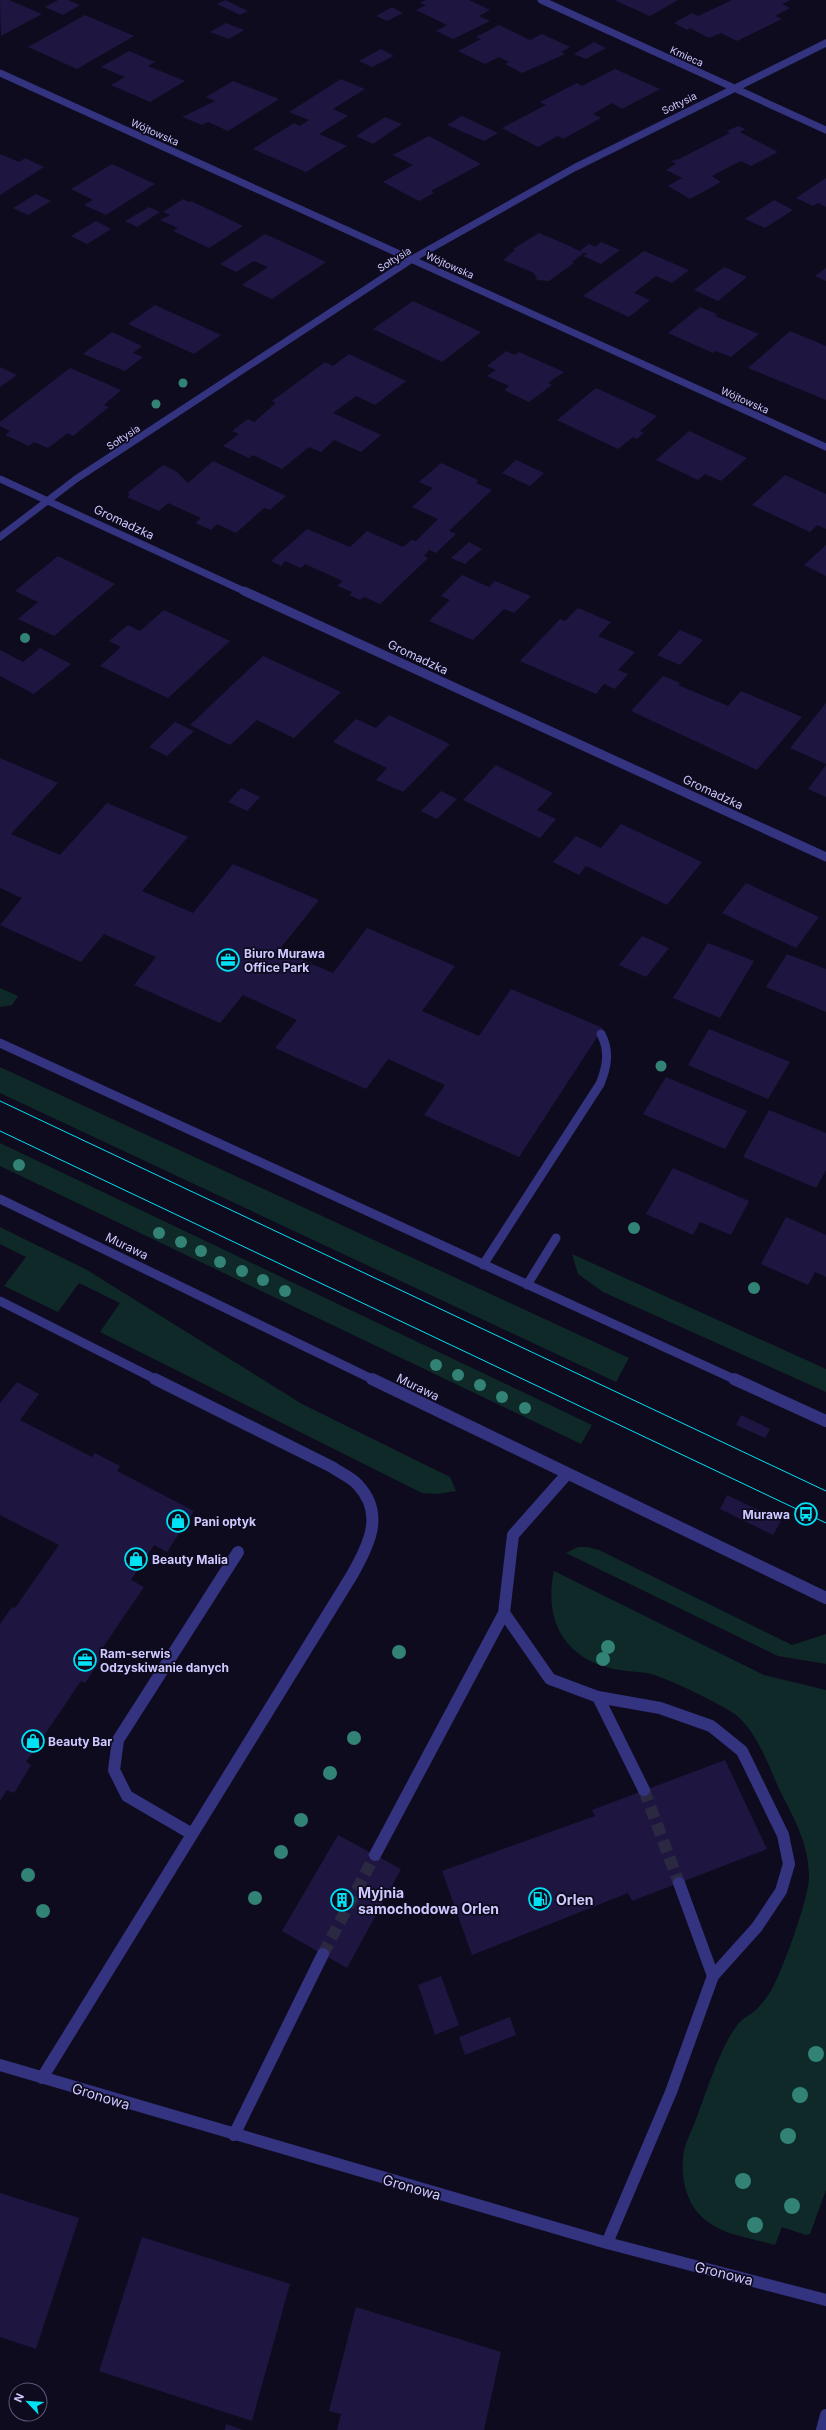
<svg xmlns="http://www.w3.org/2000/svg" width="826" height="2430" font-family="Inter,sans-serif">
<style>
.green{fill:#0e2927}
.building{fill:#1e1640}
.lines{fill:none;stroke-linecap:round;stroke-linejoin:round}
.minor-tunnel{stroke:#2b2841;stroke-width:12;stroke-dasharray:12 6;stroke-linecap:butt}
.minor-far2{stroke:#343380;stroke-width:7}
.minor-far1{stroke:#343380;stroke-width:9}
.minor{stroke:#343380;stroke-width:12}
.tram{stroke:#00e1f4;stroke-width:1}
.tree{fill:#328275}
.labels{text-anchor:middle;dominant-baseline:central;stroke-width:3.5;stroke-linejoin:round;paint-order:stroke}
.far-street-label{font-size:10px;fill:#cec9ff;stroke:#0e0b1f}
.street-label{font-size:12px;fill:#cec9ff;stroke:#0e0b1f}
.poi-label{font-size:12px;font-weight:bold;fill:#cec9ff;stroke:#0e0b1f;text-anchor:start}
.near-poi-label{font-size:14px;font-weight:bold;fill:#cec9ff;stroke:#0e0b1f;text-anchor:start}
.near-street-label{font-size:14px;fill:#cec9ff;stroke:#0e0b1f}
</style>
<rect width="100%" height="100%" fill="#0e0b1f"/>
<!-- green -->
<path class="green" d="M0 988 18 996 12 1005 0 1007Z
M0 1067 629 1358 616 1382 0 1093Z
M0 1143 592 1425 581 1444 0 1166Z
M0 1227 87 1270 302 1404 450 1477 456 1491 437 1494 422 1493 100 1332 120 1303 79 1283 58 1312 4 1286 26 1257 0 1244Z
M572 1254 826 1369V1392L603 1292 578 1274Z
M578 1547H588L599 1550 792 1645 826 1634V1664L778 1656 566 1553Z
M554 1571 764 1675 826 1690V2190L810 2234 806 2235 782 2227 775 2245C755 2239 729 2236 711 2224 688 2210 681 2183 683 2157 684 2144 692 2131 696 2119 707 2091 720 2047 738 2024 743 2018 750 2015 756 2010 762 2004 768 1996 772 1989 783 1969 809 1898 809 1877 809 1845 795 1820 781 1793 769 1767 758 1733 736 1715 723 1705 667 1678 651 1674 640 1671 629 1672 619 1670 566 1661 543 1622 554 1571Z"/>
<!-- building -->
<path class="building" d="M0 0H9L42 14 1 36Z
M58 0H68L80 5 63 15 45 7Z
M225 0 248 11 240 15 217 4Z
M425 0H469L490 10 479 16 490 21 453 39 436 31 447 25 416 10 426 5 420 3Z
M614 0H678L650 16Z
M732 0H791L782 4 790 8 775 16 782 19 737 41 721 33 709 38 690 28 687 30 674 23 692 13 698 16Z
M392 7 403 13 387 21 376 16Z
M85 15 134 36 77 69 28 47Z
M226 23 244 30 229 39 210 32Z
M499 25 530 40 542 34 570 47 561 52 565 54 522 73 505 64 509 62 499 57 485 64 458 51 481 39 476 37Z
M594 42 606 48 586 59 574 54Z
M381 49 394 56 372 67 359 61Z
M129 51 155 62 148 66 185 81 150 102 111 85 125 77 101 67Z
M615 69 660 89 622 109 612 103 593 114 601 118 563 139 558 136 538 147 502 128 546 105 540 102 577 83 582 86Z
M341 79 365 89 333 109 348 116 319 134 347 146 306 172 253 149 294 123 300 126 309 120 289 112Z
M233 81 279 99 228 131 208 122 202 125 182 117 215 101 206 97Z
M462 116 498 133 484 141 447 125Z
M385 117 402 124 373 144 356 136Z
M738 126 745 129 740 132 778 152 751 166 741 161 725 169 712 176 721 182 690 199 668 186 682 178 666 170 676 164 671 161 679 159 730 133 727 131Z
M429 136 481 164 431 191 434 193 419 201 383 182 413 165 393 155Z
M0 154 19 162 25 158 44 167 0 195Z
M112 164 155 184 106 215 84 205 93 200 71 189Z
M826 178V207L818 203 813 206 796 198Z
M36 194 51 201 28 215 13 208Z
M183 199 189 202 191 201 243 226 209 248 173 231 178 228 160 220 170 215 163 212Z
M774 200 793 210 765 228 745 219Z
M149 207 160 212 137 227 125 221Z
M96 221 111 229 87 244 71 236Z
M539 233 565 244 584 253 572 262 574 263 549 281 537 280 534 273 503 260 515 250 513 249Z
M265 234 296 248 326 262 272 299 242 285 268 267 254 261 236 272 220 264Z
M601 242 620 250 601 264 583 256 587 254 580 251 589 244 595 247Z
M644 251 689 270 672 283 656 276 634 293 650 300 629 317 583 296Z
M724 267 747 277 718 301 694 290Z
M826 268V281L815 276Z
M413 301 444 315 481 332 442 362 373 329Z
M155 305 221 335 194 354 128 324Z
M700 307 717 314 715 316 759 334 731 357 716 351 713 353 668 333Z
M790 331 826 346V400L748 368Z
M112 332 142 346 133 353 143 357 125 371 83 354Z
M506 351 515 355 519 352 564 372 548 383 552 385 529 402 504 390 509 386 487 376 496 370 487 366Z
M349 354 406 381 375 405 356 396 333 413 381 435 361 452 334 440 321 452 309 447 282 469 253 455 249 458 223 446 239 434 232 431 248 419 254 422 276 403 272 401 325 362 333 366Z
M0 367 17 375 0 387Z
M70 368 121 390 104 405 109 407 73 436 68 433 48 448 34 442 29 446 5 435 10 431 0 426V422Z
M596 388 657 416 640 431 644 433 637 439 633 437 618 449 557 420Z
M689 431 747 458 721 481 705 474 698 480 656 460Z
M516 460 544 473 530 486 502 473Z
M213 461 286 496 270 510 264 508 236 533 217 524 211 530 195 523 201 518 168 503 159 511 127 497 130 494 127 493 163 465 176 471 188 483Z
M441 463 478 480 476 483 492 490 449 531 456 534 436 553 429 550 424 556 428 558 380 604 364 597 360 600 349 595 352 592 337 586 343 581 305 564 301 568 285 561 281 566 271 561 307 529 350 547 367 531 403 547 411 540 416 541 438 519 412 507 433 488 419 482Z
M785 475 826 494V529L817 525 810 532 752 505Z
M469 542 482 549 465 564 451 558Z
M826 545V576L804 565Z
M58 556 115 584 54 636 18 619 38 602 15 591Z
M462 575 489 587 495 581 531 596 514 613 504 609 473 640 429 621 450 600 441 596Z
M578 608 611 622 598 636 635 652 618 670 628 674 615 689 604 684 596 694 520 661 560 619 565 621Z
M164 610 230 641 168 698 100 666 121 647 109 641 128 625 140 631Z
M680 630 703 640 680 665 657 655Z
M40 648 71 664 34 694 0 676V650L23 662Z
M263 656 341 692 294 738 257 720 230 745 190 725Z
M663 676 680 683 678 685 728 706 741 691 802 717 757 770 631 711Z
M826 703V764L790 748Z
M389 715 450 744 403 792 376 780 387 768 333 742 356 719 376 728Z
M175 722 194 731 167 756 149 747Z
M0 758 58 783 11 834 60 855 107 803 188 837 142 891 193 913 233 864 319 900 279 950 333 973 367 928 455 966 422 1011 479 1036 511 989 603 1028 519 1157 424 1115 445 1085 388 1059 366 1089 275 1048 297 1020 243 995 220 1023 134 985 156 957 104 934 81 962 0 925 22 898 0 888Z
M496 765 553 793 537 810 556 819 540 838 463 800Z
M826 765V797L808 789Z
M241 788 260 797 247 811 228 802Z
M441 791 457 799 437 819 421 811Z
M621 824 702 862 667 905 586 866 579 875 553 862 576 836 601 848Z
M746 883 819 917 796 948 722 913Z
M642 936 669 948 646 977 619 965Z
M708 943 754 961 720 1018 673 998Z
M787 954 826 969V1012L766 987Z
M709 1029 790 1062 768 1099 688 1065Z
M666 1077 747 1111 725 1149 643 1114Z
M769 1110 826 1133V1170L816 1188 743 1157Z
M673 1168 749 1201 731 1235 700 1222 693 1235 646 1214Z
M786 1217 826 1235V1277L815 1272 808 1285 761 1264Z
M17 1382 39 1394 20 1420 92 1457 95 1453 120 1466 117 1471 194 1511 167 1552 154 1545 131 1580 144 1587 99 1653 103 1656 85 1683 81 1681 26 1762 31 1765 14 1793 7 1790 0 1801V1624L12 1607 15 1608 59 1545 0 1515V1403Z
M741 1415 770 1429 765 1438 736 1425Z
M727 1495 781 1521 773 1535 720 1509Z
M725 1760 767 1849 632 1901 628 1893 472 1955 442 1871 595 1816 592 1810Z
M338 1835 401 1869 347 1968 282 1931Z
M441 1976 459 2025 435 2035 418 1985Z
M510 2017 516 2035 465 2055 459 2037Z
M0 2193 79 2218 36 2349 0 2337Z
M142 2237 290 2284 252 2421 99 2371Z
M356 2307 501 2352 484 2430H337L341 2414 329 2411Z
M226 2424 243 2430H225Z"/>
<g class="lines">
<!-- minor-tunnel -->
<path class="minor-tunnel" d="M644 1790 679 1883
M323 1954 375 1855"/>
<!-- minor-far2 -->
<path class="minor-far2" d="M541 0 826 130
M0 73 826 447
M0 479 246 592
M0 537 76 479 412 259 574 168 826 43"/>
<!-- minor-far1 -->
<path class="minor-far1" d="M244 591 826 857
M0 1043 736 1380
M0 1199 374 1380
M483 1265 600 1084C607 1067 610 1051 601 1034
M527 1285 556 1238
M0 1301 157 1380"/>
<!-- minor -->
<path class="minor" d="M372 1379 826 1598
M734 1379 826 1421
M504 1613 550 1679 598 1697 660 1708 711 1726 742 1751 783 1835 789 1864 781 1891 757 1927 713 1976 671 2092 607 2243
M598 1697 644 1790
M192 1834 127 1796 114 1770 118 1740 238 1552
M375 1855 504 1613 513 1535 567 1474
M679 1883 713 1976
M0 2065 607 2243 826 2300
M42 2078 352 1575C369 1545 385 1514 358 1485 351 1477 340 1473 332 1467L155 1379
M234 2135 323 1954
M822 2430 826 2415"/>
<!-- tram -->
<path class="tram" d="M0 1101 826 1491
M0 1131 826 1523"/>
</g>
<!-- trees -->
<g class="tree">
<circle cx="183" cy="383" r="4.5"/>
<circle cx="156" cy="404" r="4.5"/>
<circle cx="25" cy="638" r="5"/>
<circle cx="661" cy="1066" r="5.5"/>
<circle cx="19" cy="1165" r="6"/>
<circle cx="634" cy="1228" r="6"/>
<circle cx="159" cy="1233" r="6"/>
<circle cx="181" cy="1242" r="6"/>
<circle cx="201" cy="1251" r="6"/>
<circle cx="220" cy="1262" r="6"/>
<circle cx="242" cy="1271" r="6"/>
<circle cx="263" cy="1280" r="6"/>
<circle cx="754" cy="1288" r="6"/>
<circle cx="285" cy="1291" r="6"/>
<circle cx="436" cy="1365" r="6"/>
<circle cx="458" cy="1375" r="6"/>
<circle cx="480" cy="1385" r="6"/>
<circle cx="502" cy="1397" r="6"/>
<circle cx="525" cy="1408" r="6"/>
<circle cx="608" cy="1647" r="7"/>
<circle cx="399" cy="1652" r="7"/>
<circle cx="603" cy="1659" r="7"/>
<circle cx="354" cy="1738" r="7"/>
<circle cx="330" cy="1773" r="7"/>
<circle cx="301" cy="1820" r="7"/>
<circle cx="281" cy="1852" r="7"/>
<circle cx="28" cy="1875" r="7"/>
<circle cx="255" cy="1898" r="7"/>
<circle cx="43" cy="1911" r="7"/>
<circle cx="816" cy="2054" r="8"/>
<circle cx="800" cy="2095" r="8"/>
<circle cx="788" cy="2136" r="8"/>
<circle cx="743" cy="2181" r="8"/>
<circle cx="792" cy="2206" r="8"/>
<circle cx="755" cy="2225" r="8"/>
</g>
<!-- icons -->
<defs>
<g id="office-ring" transform="scale(1.15)"><circle r="9.5" fill="#0e0b1f" stroke="#00e1f4" stroke-width="1.5"/><path d="M-6-3h4V-5.5h4V-3h4V5H-6ZM-1-4.5V-3h2v-1.5ZM-6 0V1H6V0Z" fill="#00e1f4"/></g>
<g id="bus-ring" transform="scale(1.15)"><circle r="9.5" fill="#0e0b1f" stroke="#00e1f4" stroke-width="1.5"/><path d="M-5-6H5V4H4V6H2V4H-2V6H-4V4H-5ZM-3.5-4V0h7V-4ZM-3.5 1.2v1.5H-2V1.2ZM2 1.2v1.5H3.5V1.2Z" fill="#00e1f4"/></g>
<g id="shop-ring" transform="scale(1.15)"><circle r="9.5" fill="#0e0b1f" stroke="#00e1f4" stroke-width="1.5"/><path d="M-5-2.5h2.3a2.7 3.5 0 0 1 5.4 0H5L5.5 6h-11ZM-1.5-2.5h3a1.5 2.3 0 0 0-3 0Z" fill="#00e1f4"/></g>
<g id="fuel-ring" transform="scale(1.15)"><circle r="9.5" fill="#0e0b1f" stroke="#00e1f4" stroke-width="1.5"/><path d="M-5.5-6h7V0h2V4h1.3V-2.5L3-4.5l.8-.8L6-3V5H2.5V1h-1V6h-7ZM-4.2-4.7v3.2H.2V-4.7Z" fill="#00e1f4"/></g>
<g id="building-ring" transform="scale(1.15)"><circle r="9.5" fill="#0e0b1f" stroke="#00e1f4" stroke-width="1.5"/><path d="M-4-6H4V6H1V3H-1V6H-4ZM-2.5-4.3h1.7v1.8h-1.7ZM.8-4.3h1.7v1.8H.8ZM-2.5-1h1.7V.8h-1.7ZM.8-1h1.7V.8H.8Z" fill="#00e1f4"/></g>
</defs>
<g fill-rule="evenodd">
<use href="#office-ring" x="228" y="960"/>
<use href="#bus-ring" x="806" y="1514"/>
<use href="#shop-ring" x="178" y="1521"/>
<use href="#shop-ring" x="136" y="1559"/>
<use href="#office-ring" x="85" y="1660"/>
<use href="#shop-ring" x="33" y="1741"/>
<use href="#fuel-ring" x="540" y="1899"/>
<use href="#building-ring" x="342" y="1900"/>
</g>
<g class="labels">
<!-- far-street labels -->
<g class="far-street-label">
<text transform="translate(687 56) rotate(24)">Kmieca</text>
<text transform="translate(679 103) rotate(-26)">Sołtysia</text>
<text transform="translate(155 132) rotate(24)">Wójtowska</text>
<text transform="translate(394 259) rotate(-32)">Sołtysia</text>
<text transform="translate(450 265) rotate(24)">Wójtowska</text>
<text transform="translate(745 400) rotate(24)">Wójtowska</text>
<text transform="translate(123 437) rotate(-33)">Sołtysia</text>
</g>
<!-- street labels -->
<g class="street-label">
<text transform="translate(124 522) rotate(25)">Gromadzka</text>
<text transform="translate(418 657) rotate(25)">Gromadzka</text>
<text transform="translate(713 792) rotate(25)">Gromadzka</text>
<text transform="translate(127 1246) rotate(26)">Murawa</text>
<text transform="translate(418 1387) rotate(26)">Murawa</text>
</g>
<!-- poi labels -->
<g class="poi-label">
<text x="244" y="953">Biuro Murawa<tspan x="244" dy="14">Office Park</tspan></text>
<text x="790" y="1514" text-anchor="end">Murawa</text>
<text x="194" y="1521">Pani optyk</text>
<text x="152" y="1559">Beauty Malia</text>
<text x="100" y="1653">Ram-serwis<tspan x="100" dy="14">Odzyskiwanie danych</tspan></text>
<text x="48" y="1741">Beauty Bar</text>
</g>
<!-- near-poi labels -->
<g class="near-poi-label">
<text x="358" y="1892">Myjnia<tspan x="358" dy="16">samochodowa Orlen</tspan></text>
<text x="556" y="1899">Orlen</text>
</g>
<!-- near-street labels -->
<g class="near-street-label">
<text transform="translate(101 2096) rotate(17)">Gronowa</text>
<text transform="translate(412 2187) rotate(16)">Gronowa</text>
<text transform="translate(724 2273) rotate(14)">Gronowa</text>
</g>
</g>
<!-- north arrow -->
<g transform="translate(28 2402) rotate(295)"><circle r="19" fill="#0e0b1f" stroke="#5b5779"/>
<path d="M0-3L7 15L0 10L-7 15Z" fill="#00e1f4"/>
<text y="-6" font-size="11" font-weight="bold" text-anchor="middle" fill="#cec9ff">N</text>
</g>
</svg>
